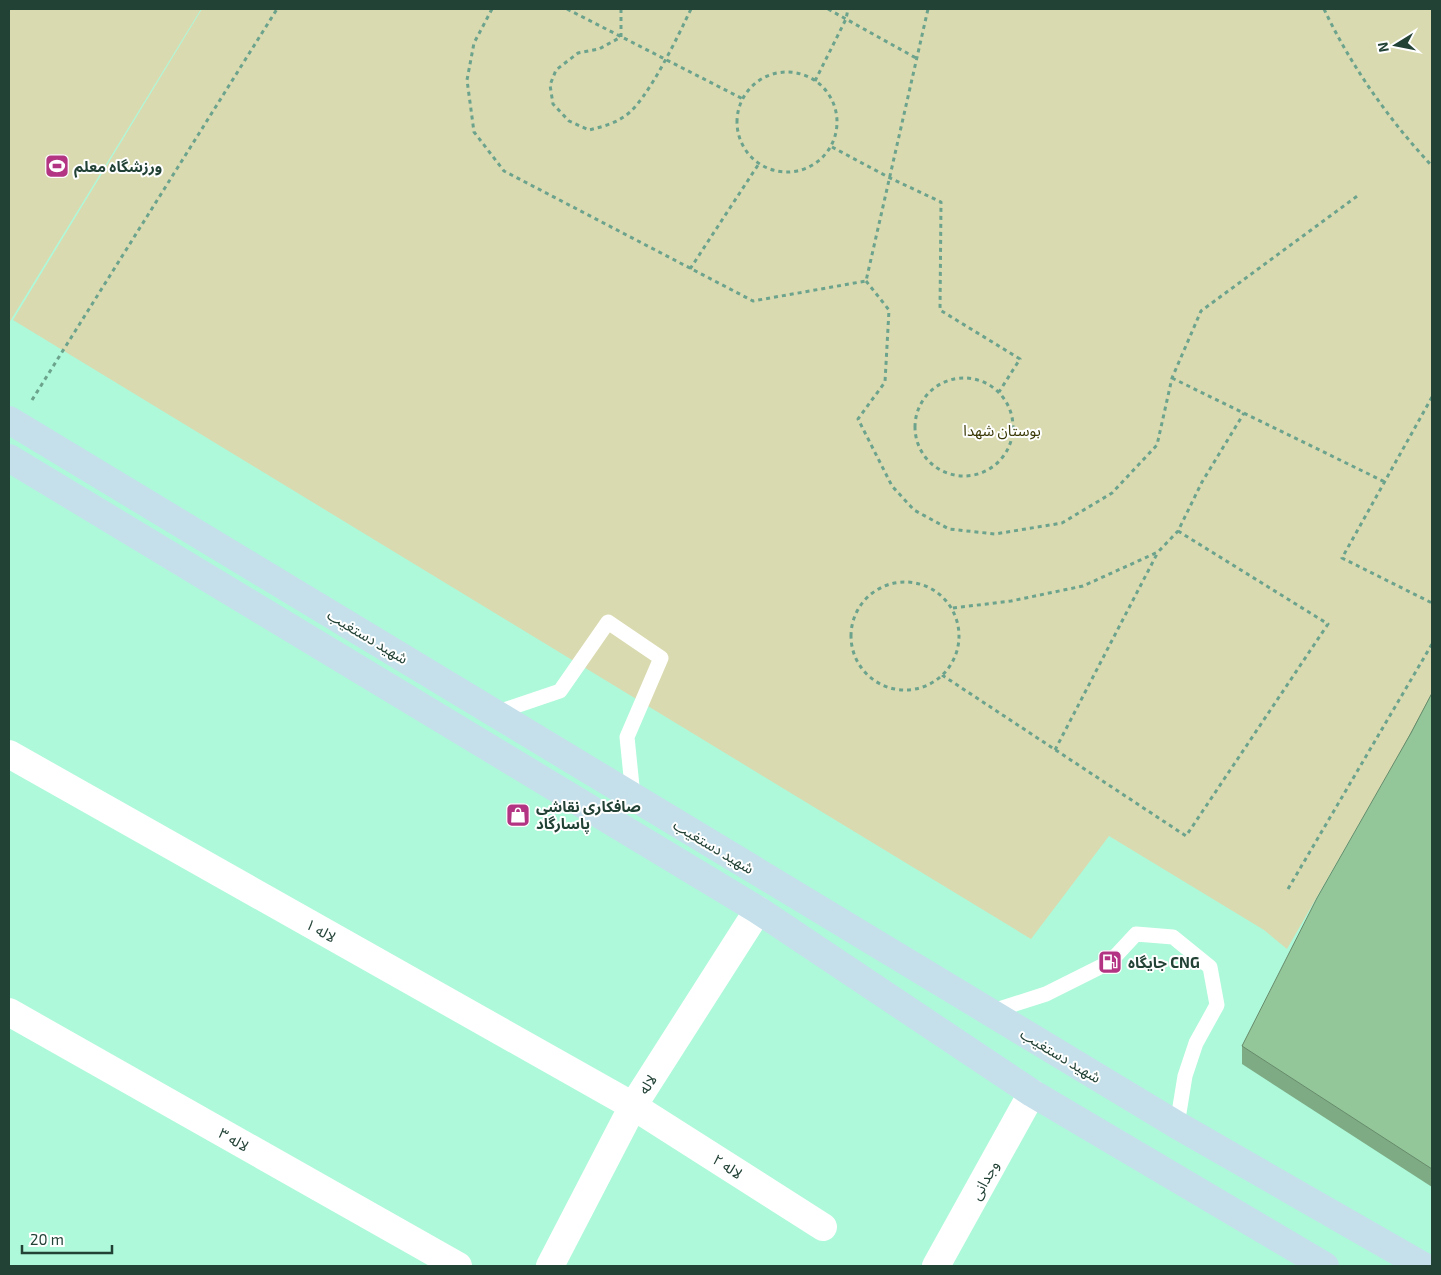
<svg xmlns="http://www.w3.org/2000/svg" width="1441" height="1275" font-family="'Exo 2','Noto Sans Arabic',sans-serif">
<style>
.green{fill:#dadab0}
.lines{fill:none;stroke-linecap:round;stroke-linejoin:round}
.path{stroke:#6ca38d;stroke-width:3;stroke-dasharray:4 4;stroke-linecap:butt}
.service{stroke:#fff;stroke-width:15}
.minor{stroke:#fff;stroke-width:28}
.secondary{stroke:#c5e0eb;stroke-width:28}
.wall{fill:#7eab84}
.building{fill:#93c799;stroke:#678b6b}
.labels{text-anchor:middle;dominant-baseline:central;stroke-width:4;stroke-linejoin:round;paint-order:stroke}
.poi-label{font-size:15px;font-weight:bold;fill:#234236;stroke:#fff;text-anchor:start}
.park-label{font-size:15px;fill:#3b3907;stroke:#fff}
.street-label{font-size:15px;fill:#234236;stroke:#fff}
</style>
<rect width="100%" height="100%" fill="#adf9da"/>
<!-- green -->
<path class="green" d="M9 9H201L9 323Z
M202 9H1432V697L1287 949 1264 930 1109 836 1031 939 13 320Z"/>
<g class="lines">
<!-- path -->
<path class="path" d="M492 9 474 43 467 80 474 132 504 171 753 301 866 281 928 9
M567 9 743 99
M621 9V37L599 49 578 53 556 70 550 85 553 104 569 121 589 130C601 127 614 124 625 116 647 102 679 34 691 9
M828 9 916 58
M1324 9C1351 66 1389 120 1432 166
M737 122a50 50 0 1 1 100 0a50 50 0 1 1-100 0Z
M815 81 846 19 848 9
M832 147 890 178 941 202 940 310 1020 359 999 392
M690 269 758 165
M866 281 889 310 885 382 858 419 892 486 914 510 949 529 995 534 1062 523 1112 493 1157 445 1172 378 1201 311 1360 194
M915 427a49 49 0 1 1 98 0a49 49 0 1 1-98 0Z
M1172 378 1385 482
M1432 397 1342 558 1432 603
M32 400 277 9
M851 636a54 54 0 1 1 108 0a54 54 0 1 1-108 0Z
M953 608 1011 601 1083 586 1158 552 1178 531 1202 482 1244 413
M942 675 1186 836 1328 624 1178 531
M1055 750 1158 552
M1288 889 1432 644"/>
<!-- service -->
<path class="service" d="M495 713 560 691 608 622 661 658 627 737 633 796
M990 1012 1046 994 1110 962 1136 934 1173 937 1210 967 1217 1005 1196 1043 1185 1076 1177 1125"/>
<!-- minor -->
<path class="minor" d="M9 754 633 1106 823 1227
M9 1012 458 1266
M550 1266 633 1106 758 910
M936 1266 1032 1093"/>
<!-- secondary -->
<path class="secondary" d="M9 420 1177 1125 1423 1266
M9 458 758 910 1032 1093 1325 1266"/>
</g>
<!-- wall -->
<path class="wall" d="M1432 693V1187L1242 1064V1046Z"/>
<!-- building -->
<path class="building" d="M1432 693V1169L1242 1046 1317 898 1411 733Z"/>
<!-- icons -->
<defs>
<g id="stadium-square" transform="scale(1.25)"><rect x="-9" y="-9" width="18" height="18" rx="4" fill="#b33482" stroke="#fff"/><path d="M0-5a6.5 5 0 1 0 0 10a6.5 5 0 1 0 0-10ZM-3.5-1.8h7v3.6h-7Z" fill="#fff"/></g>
<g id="shop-square" transform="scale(1.25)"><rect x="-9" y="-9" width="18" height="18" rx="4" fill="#b33482" stroke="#fff"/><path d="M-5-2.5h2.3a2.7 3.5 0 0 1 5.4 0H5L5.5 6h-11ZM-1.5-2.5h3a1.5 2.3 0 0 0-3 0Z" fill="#fff"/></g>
<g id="fuel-square" transform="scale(1.25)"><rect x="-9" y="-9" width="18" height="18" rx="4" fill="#b33482" stroke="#fff"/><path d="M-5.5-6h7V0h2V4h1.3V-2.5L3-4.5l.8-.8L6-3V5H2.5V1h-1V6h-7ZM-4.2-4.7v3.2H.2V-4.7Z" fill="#fff"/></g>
</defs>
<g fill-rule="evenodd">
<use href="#stadium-square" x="57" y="166"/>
<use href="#shop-square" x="518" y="815"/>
<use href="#fuel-square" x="1110" y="962"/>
</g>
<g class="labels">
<!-- poi labels -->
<g class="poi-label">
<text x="74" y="166">ورزشگاه معلم</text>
<text x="536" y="806">صافکاری نقاشی<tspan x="536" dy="17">پاسارگاد</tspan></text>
<text x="1128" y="962">جایگاه CNG</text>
</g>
<!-- park labels -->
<g class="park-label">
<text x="1002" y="430">بوستان شهدا</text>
</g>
<!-- street labels -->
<g class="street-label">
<text transform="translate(368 636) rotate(31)">شهید دستغیب</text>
<text transform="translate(714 846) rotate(31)">شهید دستغیب</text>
<text transform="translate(321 930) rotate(29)">لاله ۱</text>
<text transform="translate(1061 1055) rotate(31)">شهید دستغیب</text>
<text transform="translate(647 1084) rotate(-57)">لاله</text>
<text transform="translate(234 1139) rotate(30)">لاله ۳</text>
<text transform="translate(728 1166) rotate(33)">لاله ۲</text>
<text transform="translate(984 1180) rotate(-61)">وجدانی</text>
</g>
</g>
<!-- border -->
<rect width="1441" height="1275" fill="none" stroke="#234236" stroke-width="20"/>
<!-- north arrow -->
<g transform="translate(1396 45) rotate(260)" stroke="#ffffff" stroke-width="4" paint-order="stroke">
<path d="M0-4L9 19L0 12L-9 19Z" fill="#234236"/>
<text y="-8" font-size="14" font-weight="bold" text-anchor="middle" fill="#234236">N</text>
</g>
<!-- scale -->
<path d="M22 1245v8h90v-8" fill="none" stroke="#234236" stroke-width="2.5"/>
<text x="30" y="1245" font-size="15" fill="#234236" stroke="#ffffff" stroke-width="4" paint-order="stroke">20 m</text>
</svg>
